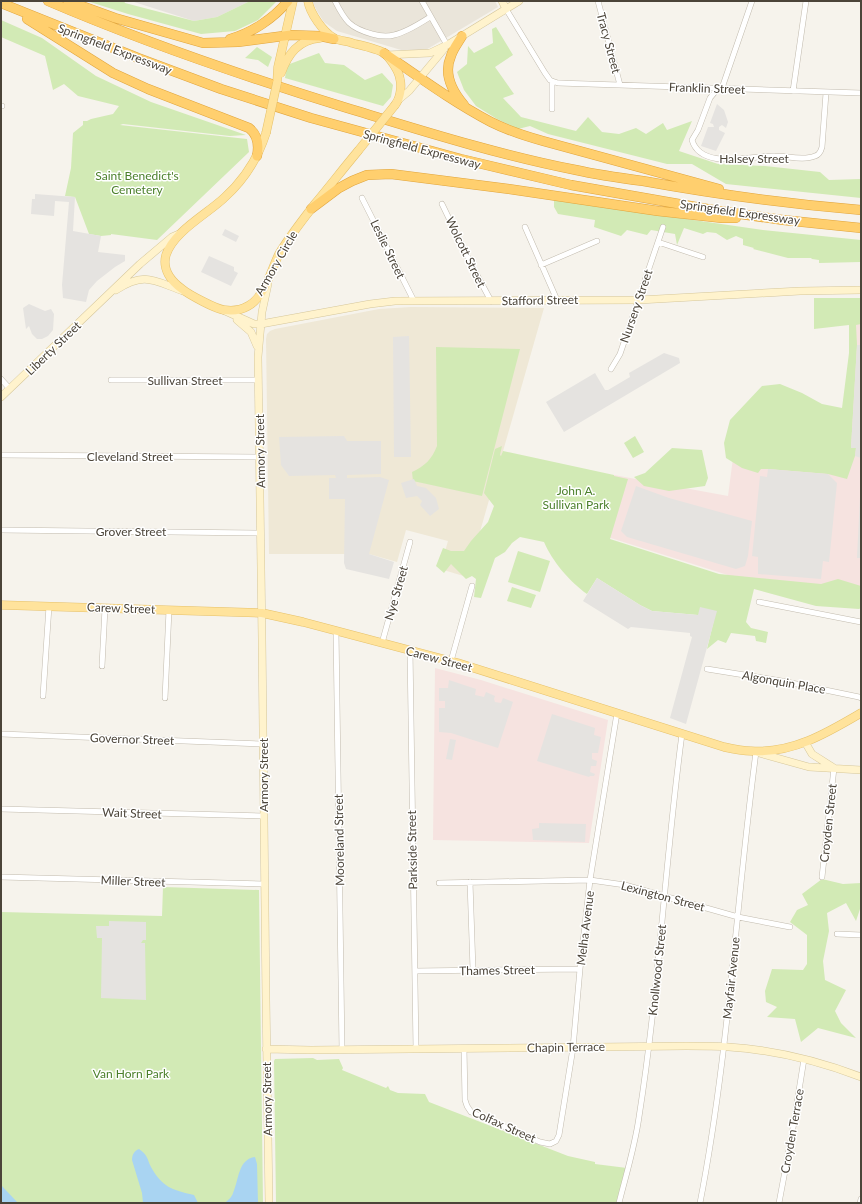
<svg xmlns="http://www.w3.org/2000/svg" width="862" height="1204" font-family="Lato,sans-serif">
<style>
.residential{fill:#eae5da}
.industrial{fill:#e6e2dd}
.education{fill:#efe8d6}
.medical{fill:#f6e3e0}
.green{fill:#d2eab5}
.parking{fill:#e5e3e0}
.water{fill:#a9d4f2}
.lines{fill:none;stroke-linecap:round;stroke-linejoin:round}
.street-casing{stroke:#c2bbae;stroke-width:6}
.secondary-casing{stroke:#d6c79b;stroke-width:8}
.primary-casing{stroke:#e6c16a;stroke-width:9}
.highway-casing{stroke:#e0a43c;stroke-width:10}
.street{stroke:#fff;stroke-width:5}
.secondary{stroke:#fff3cd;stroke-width:7}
.primary{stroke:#ffe39c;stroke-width:8}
.highway{stroke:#ffcf6e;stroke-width:9}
.primary-bridge-casing{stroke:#e6c16a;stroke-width:9;stroke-linecap:butt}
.primary-bridge{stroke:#ffe39c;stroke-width:8}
.labels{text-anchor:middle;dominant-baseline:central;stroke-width:3;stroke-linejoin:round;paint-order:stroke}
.street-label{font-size:12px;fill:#4b4439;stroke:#fff}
.park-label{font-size:12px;fill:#4a7f2a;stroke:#fff}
</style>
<rect width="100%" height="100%" fill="#f6f3ec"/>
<!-- residential -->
<path class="residential" d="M312 1H495L498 7 424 51 408 52 337 31 324 22 317 11Z"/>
<!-- industrial -->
<path class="industrial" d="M133 1H250L217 17 194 21 134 2Z"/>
<!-- education -->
<path class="education" d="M411 307 544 308 467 577 440 569 448 541 406 530 397 562 369 554H269L266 339 267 334 270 331 275 329 379 309Z"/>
<!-- medical -->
<path class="medical" d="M856 324H861V596L734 577 595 533 614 475 728 496 733 458 844 469Z
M435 668 481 680 608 720 589 843 433 840Z"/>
<!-- green -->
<path class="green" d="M87 1H124L125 3 194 21 217 17 250 1H277L258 20 235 31 201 34 128 14Z
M1 20 42 38 96 76 151 102 246 135 230 136 123 124 120 125 247 139 249 152 157 240 111 234V235L101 236 89 234 75 197 65 196 71 168 73 133 83 125V121H87L91 119 113 114 119 106 78 96 64 84 53 90 45 56 1 37Z
M496 27 513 55 495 67 514 94 503 98 521 117 576 131 588 117 602 132 619 134 636 128 646 134 663 123 667 130 692 121 679 151 718 164 765 166 820 172 829 180 861 179V198L726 184 692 164H667L548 134 530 126 518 129 497 119 476 106 464 90 457 72 467 64 468 46 474 53 493 43 492 29Z
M257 47 272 57 268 67 258 60 245 58Z
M319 53 325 63 344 65 365 80 382 73 393 85 391 97 383 106 285 78 287 65Z
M554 200 763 230 861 240V262L819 263V260L812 259 811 258H788L753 249 754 248 743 245V239L736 236 727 240 716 233 707 232 703 234 684 228 677 245 675 234 651 230 647 235 627 230 621 236 594 227 595 220 558 214 554 207Z
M814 298H861V324L856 325 857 345 851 448H856L855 456 847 479 828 474 768 469H761L758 473 742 468 726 458 724 443 730 420 762 386 780 384 802 393 822 404 842 408 849 353V325L814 329Z
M436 347 520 349 482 496 413 481 412 472C425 466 432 459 437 446Z
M635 436 644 452 633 458 624 443Z
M502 446 500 455 501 456 503 451 614 475V476L628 479 610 539 719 574 821 584 838 579 861 586V608L859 609 816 606 754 589 746 622 751 628 768 632 766 643 756 641 755 636 731 633 726 643 718 640 707 649 716 611 698 615 652 611 640 605 597 578 587 594C570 582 552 561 544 542L520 537 512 543 505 552 495 558 481 598 474 597 476 579 472 576 466 579 451 564 444 573 436 566 443 548 451 551H464L471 541 488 522 494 506 484 493 495 449Z
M672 448 702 450 708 478 705 486 669 491 644 486 634 477 645 473Z
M518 551 550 561 540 592 508 582Z
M512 587 536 595 531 608 507 601Z
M822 879 843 884 861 883V906L856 921 846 903 827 913 829 931 823 961 825 980 846 990 835 1011 841 1023 856 1038 818 1028 801 1042 795 1019 767 1017 777 1007 766 1002 765 991 772 969 803 970 807 964V935L790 922 797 910 808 905 802 894Z
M163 887 259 890 263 1203H1V912L162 916Z
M313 1058 317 1060 339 1059 343 1068 342 1070 386 1088 388 1086 390 1090 398 1093 425 1094 429 1102 568 1156 595 1162V1164L627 1168 619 1203H276L274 1061 275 1059Z"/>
<!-- parking -->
<path class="parking" d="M717 104 724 110 728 122 726 128 722 125 719 127V130L725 133 716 151 701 146 708 127H714L713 124 710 123Z
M35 194 75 197 73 231 101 236 98 252 125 255V261L115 267 97 281 89 290 86 302 63 298 62 285 69 202 55 201 54 216 31 214 32 199H35Z
M225 229 239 236 236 242 222 235Z
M209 256 234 267V271L238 273 231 286 201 272Z
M29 304 45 311 51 309 54 314 53 330 48 336 42 339H37L32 334 29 326 26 329 23 308Z
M409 336 411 457H394L393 337Z
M857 345H861V458L855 456 856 448H851Z
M664 353 679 358 680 363 564 432 546 402 595 373 605 390H608L630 377 629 373Z
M344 436 347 441H381V474L347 475V478L380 477 389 480 369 554 394 562 389 579 346 569 344 563 345 499H329V478H336L335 475 289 476 281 465 279 437Z
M768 469 828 474 837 483 829 562 823 561 821 579 758 574V557L752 556 760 476 767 477Z
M414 479 417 486 426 488 436 498 439 509 430 516 420 505 422 501 417 496 406 498 401 483Z
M636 486 669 498 752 521 748 556 745 566 736 569 627 537 621 531Z
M860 497 861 558H857Z
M597 578 640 605 652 611 698 615 700 607 717 611 686 724 670 718 692 637 690 636V633L631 627 628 629 583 601Z
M449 680 476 689 475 695 484 697 486 692 495 696 494 699 495 702 501 703 503 698 513 702 498 748 451 733 439 732V708H445V701H439V688H448Z
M552 714 595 728 594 735 601 737 598 753H592V759L597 761 596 766H591L590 772 595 774 594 776H590L589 777 537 761Z
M450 739 456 740 452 760 446 759Z
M539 823 586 824 585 842 533 840 532 829 539 828Z
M109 921 146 922V940H143L141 943H145L146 1000 101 998 102 938H97L96 926H109Z"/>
<!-- water -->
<path class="water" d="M139 1149C148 1155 147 1159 151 1167 162 1187 172 1190 194 1195L198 1203H143L142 1193 132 1160C132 1155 134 1151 139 1149Z
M255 1157 257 1164 258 1203H225C228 1200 232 1197 233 1193 239 1180 238 1159 255 1157Z
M1 1185 18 1203H1Z"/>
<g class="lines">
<!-- street casing -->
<g class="street-casing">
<path id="street" d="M335 1C345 21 350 28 372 34 379 36 387 37 394 35 407 32 419 24 430 17
M422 1 447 45
M598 1 620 85
M752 1 722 88 715 92 710 98 698 130 692 140C701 171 752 155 775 156 787 156 804 161 815 156 819 155 821 151 822 147L826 93
M506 9 545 73 550 80 552 81V109
M552 81 558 83 861 93
M793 91 806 1
M1 106H2
M362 198 414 301
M442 204 471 264 491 301
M525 227 557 300
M658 242 703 257
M541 265 597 241
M611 369 620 354 663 227
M1 379 10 389
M111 380H258
M1 455 260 457
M1 530 261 533
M759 602 861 622
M336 631 342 1050
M382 643 410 542
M410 650 416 1049
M451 661 472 586
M102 666 105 608
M707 669 782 681 859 697 861 698
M43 696 49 606
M165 698 169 610
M1 734 263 744
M1 809 263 816
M1 877 264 884
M822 877 834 768
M470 882 473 970
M439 883 590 880 625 885 738 917 790 927
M837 934 861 935
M415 971 580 969
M464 1048 465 1100 467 1106 471 1112 540 1142 550 1144 556 1141 559 1135 573 1048 580 969 590 880 617 713
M619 1203C626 1175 635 1146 639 1117 659 990 665 861 682 734
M700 1203C729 1054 736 902 756 752
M779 1203 793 1128 804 1059
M860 1203 861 1199"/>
</g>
<!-- secondary casing -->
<g class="secondary-casing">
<path id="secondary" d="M502 1 506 9
M386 55 430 53 449 44 519 1
M397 101 409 91 444 49
M268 284 262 312 258 357 262 639 266 999 269 1203
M116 290C145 271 154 281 183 291
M223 310 254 324H261L370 304 395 301 639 300 800 291 861 290
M237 320 251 332 257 346
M1 397 140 264 172 237 179 234
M805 742 812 754 834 768
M759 753 809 767 861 770
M266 1049 311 1050 686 1046C700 1046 715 1046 729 1047 774 1050 819 1061 861 1077"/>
</g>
<!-- primary casing -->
<g class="primary-casing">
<path id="primary" d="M308 1C310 13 323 32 334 38 339 41 347 41 352 43 359 45 378 49 384 53 390 58 399 71 400 79 402 87 400 99 395 105
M281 73C288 54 298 40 320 38
M277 83 278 67 293 1
M266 133C258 158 244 180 224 198 207 214 173 232 166 255 162 269 171 281 182 289 188 294 217 310 225 310 232 311 241 310 248 306 265 297 271 270 279 254 289 237 302 221 314 205 329 187 343 169 358 151
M1 605 262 613 303 622 458 663 724 747C733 749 742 751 751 751 792 754 827 733 861 713"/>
</g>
<!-- highway casing -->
<g class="highway-casing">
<path id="highway" d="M48 1C146 43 246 77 347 108 423 131 499 155 576 170 598 175 620 178 643 181 715 194 788 204 861 210
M68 1 115 18 203 43 238 42 291 35 320 36 334 39
M1 3 138 58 221 89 311 118 461 159 571 185 719 211 783 220 861 228
M27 19 113 73 148 89 249 128C258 135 259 146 257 156
M462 36C458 43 453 49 451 56 443 74 452 91 464 105
M230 39C252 33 274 18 288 1
M384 53C419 77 453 102 491 122 507 130 525 136 543 141L719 189
M311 209 339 188 352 181 367 175 391 174 509 189 658 211 722 218H736"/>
</g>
<!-- street -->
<use href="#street" class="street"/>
<!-- secondary -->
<use href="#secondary" class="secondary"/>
<!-- primary -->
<use href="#primary" class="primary"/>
<!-- highway -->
<use href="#highway" class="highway"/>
<!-- primary-bridge casing -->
<g class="primary-bridge-casing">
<path id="primary-bridge" d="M266 133 277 83
M358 151 395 105"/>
</g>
<!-- primary-bridge -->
<use href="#primary-bridge" class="primary-bridge"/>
</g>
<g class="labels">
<!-- street labels -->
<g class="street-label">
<text transform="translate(609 43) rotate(75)">Tracy Street</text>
<text transform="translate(115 49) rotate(21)">Springfield Expressway</text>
<text transform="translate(707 88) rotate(2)">Franklin Street</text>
<text transform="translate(422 149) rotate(15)">Springfield Expressway</text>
<text x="754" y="158">Halsey Street</text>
<text transform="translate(740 212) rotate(8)">Springfield Expressway</text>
<text transform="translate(388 249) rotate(64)">Leslie Street</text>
<text transform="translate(466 252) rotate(64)">Wolcott Street</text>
<text transform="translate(276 263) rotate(-60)">Armory Circle</text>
<text transform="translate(540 300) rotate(-1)">Stafford Street</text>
<text transform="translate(636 306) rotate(-71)">Nursery Street</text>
<text transform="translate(53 348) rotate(-44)">Liberty Street</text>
<text x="185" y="380">Sullivan Street</text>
<text transform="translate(260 451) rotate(-91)">Armory Street</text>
<text x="130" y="456">Cleveland Street</text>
<text x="131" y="531">Grover Street</text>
<text transform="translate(396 593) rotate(-74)">Nye Street</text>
<text transform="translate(121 608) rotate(2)">Carew Street</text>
<text transform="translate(439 659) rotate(15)">Carew Street</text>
<text transform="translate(784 682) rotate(10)">Algonquin Place</text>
<text transform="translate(132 739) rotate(2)">Governor Street</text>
<text transform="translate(263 775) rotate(-90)">Armory Street</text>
<text transform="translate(132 813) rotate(2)">Wait Street</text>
<text transform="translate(828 823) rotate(-84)">Croyden Street</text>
<text transform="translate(339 840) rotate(-91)">Mooreland Street</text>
<text transform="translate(412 850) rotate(-91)">Parkside Street</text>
<text transform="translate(133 881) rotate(2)">Miller Street</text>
<text transform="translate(663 896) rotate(15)">Lexington Street</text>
<text transform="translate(585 928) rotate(-83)">Melha Avenue</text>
<text transform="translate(497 970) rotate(-1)">Thames Street</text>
<text transform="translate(657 970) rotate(-84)">Knollwood Street</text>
<text transform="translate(731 978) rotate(-84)">Mayfair Avenue</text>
<text transform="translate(566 1047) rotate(-1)">Chapin Terrace</text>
<text transform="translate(267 1099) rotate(-91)">Armory Street</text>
<text transform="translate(504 1125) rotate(24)">Colfax Street</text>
<text transform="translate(792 1131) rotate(-80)">Croyden Terrace</text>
</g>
<!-- park labels -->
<g class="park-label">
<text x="137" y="175">Saint Benedict's<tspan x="137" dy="14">Cemetery</tspan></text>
<text x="576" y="490">John A.<tspan x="576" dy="14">Sullivan Park</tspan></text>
<text x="131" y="1073">Van Horn Park</text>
</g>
</g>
<!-- border -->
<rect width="862" height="1204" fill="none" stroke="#4b4439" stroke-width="4"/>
</svg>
